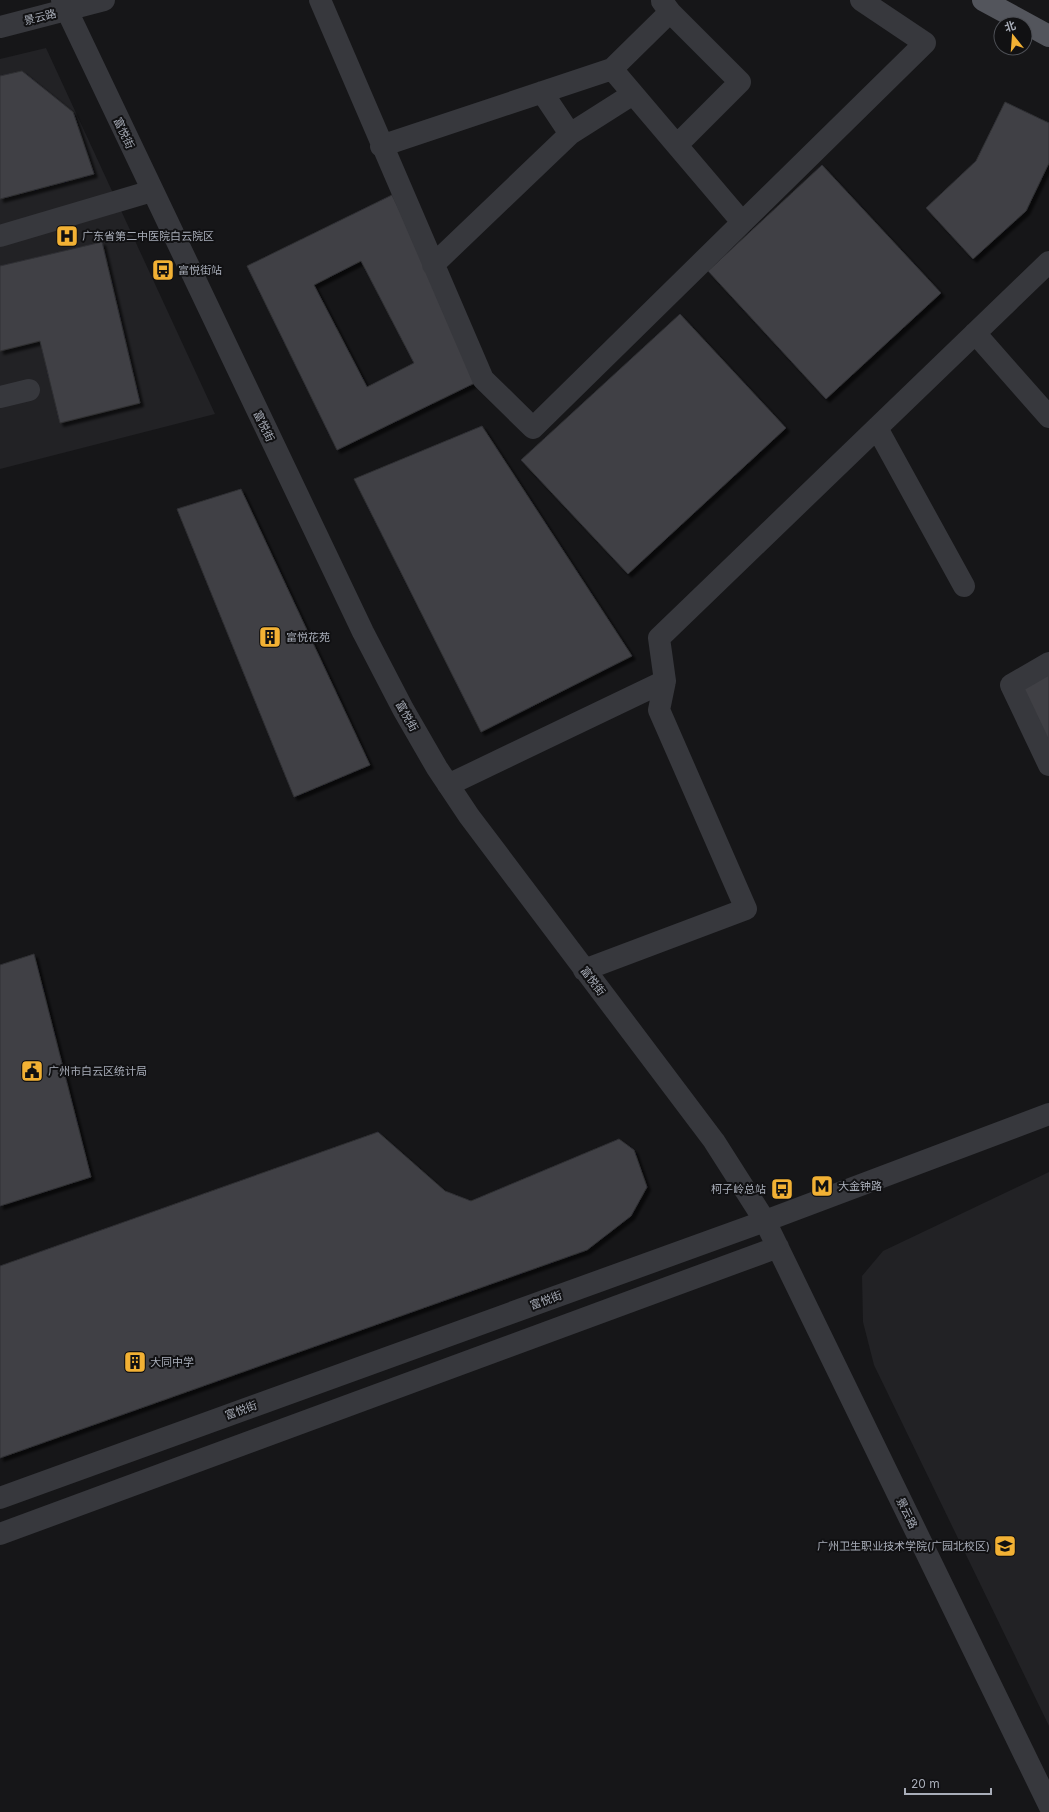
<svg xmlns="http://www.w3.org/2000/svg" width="1049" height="1812" font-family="Inter,'Noto Sans SC',sans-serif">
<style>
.built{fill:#222225}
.building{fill:#404145;stroke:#303034;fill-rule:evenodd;filter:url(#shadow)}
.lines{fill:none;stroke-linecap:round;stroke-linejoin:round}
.minor{stroke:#37383d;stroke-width:22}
.major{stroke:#53555c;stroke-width:22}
.labels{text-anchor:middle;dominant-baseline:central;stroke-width:4;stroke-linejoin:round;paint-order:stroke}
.street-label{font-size:11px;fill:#a8adb8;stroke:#111113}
.poi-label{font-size:11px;fill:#a8adb8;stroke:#111113;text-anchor:start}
</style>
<defs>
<filter id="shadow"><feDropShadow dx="3.5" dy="3.5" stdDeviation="1" flood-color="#0009"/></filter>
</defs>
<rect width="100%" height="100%" fill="#161618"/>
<!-- built -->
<path class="built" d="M46 48 215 414 0 469V59Z
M1049 1172V1726L874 1365 863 1322 862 1276 883 1251Z"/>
<!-- building -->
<path class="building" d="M22 71 73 112 94 174 0 199V76Z
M1005 102 1049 123V163L1026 211 973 259 926 208 976 161Z
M822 165 941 293 826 399 708 271Z
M392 195 483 379 337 450 247 266ZM361 261 414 363 367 387 314 285Z
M102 242 140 403 60 423 40 341 0 351V266Z
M680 314 786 428 628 574 521 460Z
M482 426 632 656 481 732 354 479Z
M241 489 370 765 294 797 177 509Z
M1049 663V765L1011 685Z
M34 954 91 1177 0 1206V965Z
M378 1132 445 1191 471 1201 619 1139 634 1150 647 1187 631 1216 587 1250 0 1458V1266Z"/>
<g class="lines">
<!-- minor -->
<path class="minor" d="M62 0 363 632 403 709 437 768 469 816 714 1141 765 1221 1049 1805
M320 0 483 379 533 428 925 43 861 0
M662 1 670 12 740 82 677 145
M670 12 612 69 742 222
M0 27 104 0
M542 92 570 134 633 94
M381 146 612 69
M0 236 152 191
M433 265 570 134
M975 333 1049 417
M0 397 29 390
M877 428 964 586
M1049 663 1011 685 1049 765
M448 785 665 681 659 638 1049 262
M584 970 746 909 659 710 665 681
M0 1498 765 1221 1049 1114
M0 1534 778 1247"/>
<!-- major -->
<path class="major" d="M983 0 1049 36"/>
</g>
<!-- icons -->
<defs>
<g id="hospital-square" transform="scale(1.15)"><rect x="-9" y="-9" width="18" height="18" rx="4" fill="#f2b134" stroke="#111113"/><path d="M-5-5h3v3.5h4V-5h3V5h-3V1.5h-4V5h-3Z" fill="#111"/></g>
<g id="bus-square" transform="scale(1.15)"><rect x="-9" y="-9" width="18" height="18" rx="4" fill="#f2b134" stroke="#111113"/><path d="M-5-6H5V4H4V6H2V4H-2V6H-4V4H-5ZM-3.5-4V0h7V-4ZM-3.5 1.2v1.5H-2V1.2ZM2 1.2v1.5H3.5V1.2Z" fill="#111"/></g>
<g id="building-square" transform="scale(1.15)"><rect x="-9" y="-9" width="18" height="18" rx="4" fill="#f2b134" stroke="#111113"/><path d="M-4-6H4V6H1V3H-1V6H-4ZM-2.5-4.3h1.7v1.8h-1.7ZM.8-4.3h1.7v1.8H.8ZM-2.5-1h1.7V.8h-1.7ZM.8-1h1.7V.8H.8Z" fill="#111"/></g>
<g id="civic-square" transform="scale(1.15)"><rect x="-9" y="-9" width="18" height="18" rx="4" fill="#f2b134" stroke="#111113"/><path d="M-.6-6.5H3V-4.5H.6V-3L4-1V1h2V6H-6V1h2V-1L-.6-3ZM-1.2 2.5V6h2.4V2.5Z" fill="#111"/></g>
<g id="metro-square" transform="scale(1.15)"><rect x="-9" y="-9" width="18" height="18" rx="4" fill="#f2b134" stroke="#111113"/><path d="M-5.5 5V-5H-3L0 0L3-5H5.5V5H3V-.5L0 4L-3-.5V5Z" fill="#111"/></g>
<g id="university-square" transform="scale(1.15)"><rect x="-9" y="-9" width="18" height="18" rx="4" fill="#f2b134" stroke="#111113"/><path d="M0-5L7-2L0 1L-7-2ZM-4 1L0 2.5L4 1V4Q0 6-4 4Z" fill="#111"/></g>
</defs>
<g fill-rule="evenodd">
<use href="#hospital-square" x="67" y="236"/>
<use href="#bus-square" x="163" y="270"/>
<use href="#building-square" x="270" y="637"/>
<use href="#civic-square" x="32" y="1071"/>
<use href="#metro-square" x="822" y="1186"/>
<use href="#bus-square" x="782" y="1189"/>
<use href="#building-square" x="135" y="1362"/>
<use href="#university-square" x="1005" y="1546"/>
</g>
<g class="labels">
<!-- street labels -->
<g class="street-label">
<text transform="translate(40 17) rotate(-14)">景云路</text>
<text transform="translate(124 133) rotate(65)">富悦街</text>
<text transform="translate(264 426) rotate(64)">富悦街</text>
<text transform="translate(407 716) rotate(61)">富悦街</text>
<text transform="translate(593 981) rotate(53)">富悦街</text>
<text transform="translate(546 1300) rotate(-20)">富悦街</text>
<text transform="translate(241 1410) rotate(-20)">富悦街</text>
<text transform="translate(907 1513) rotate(64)">景云路</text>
</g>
<!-- poi labels -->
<g class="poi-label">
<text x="82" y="236">广东省第二中医院白云院区</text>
<text x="178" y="270">富悦街站</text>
<text x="286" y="637">富悦花苑</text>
<text x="48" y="1071">广州市白云区统计局</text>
<text x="838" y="1186">大金钟路</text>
<text x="766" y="1189" text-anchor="end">柯子岭总站</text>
<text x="150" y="1362">大同中学</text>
<text x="990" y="1546" text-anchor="end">广州卫生职业技术学院(广园北校区)</text>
</g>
</g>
<!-- north arrow -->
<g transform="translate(1013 36) rotate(343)"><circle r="19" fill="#111113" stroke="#4d4f55"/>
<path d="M0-3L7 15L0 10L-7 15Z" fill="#f2b134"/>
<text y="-6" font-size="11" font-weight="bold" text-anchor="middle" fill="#a8adb8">北</text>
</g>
<!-- scale -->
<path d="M905 1788v6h86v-6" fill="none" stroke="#a8adb8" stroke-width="2"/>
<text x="911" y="1788" font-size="12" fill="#a8adb8" stroke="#111113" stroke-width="3" paint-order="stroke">20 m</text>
</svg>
